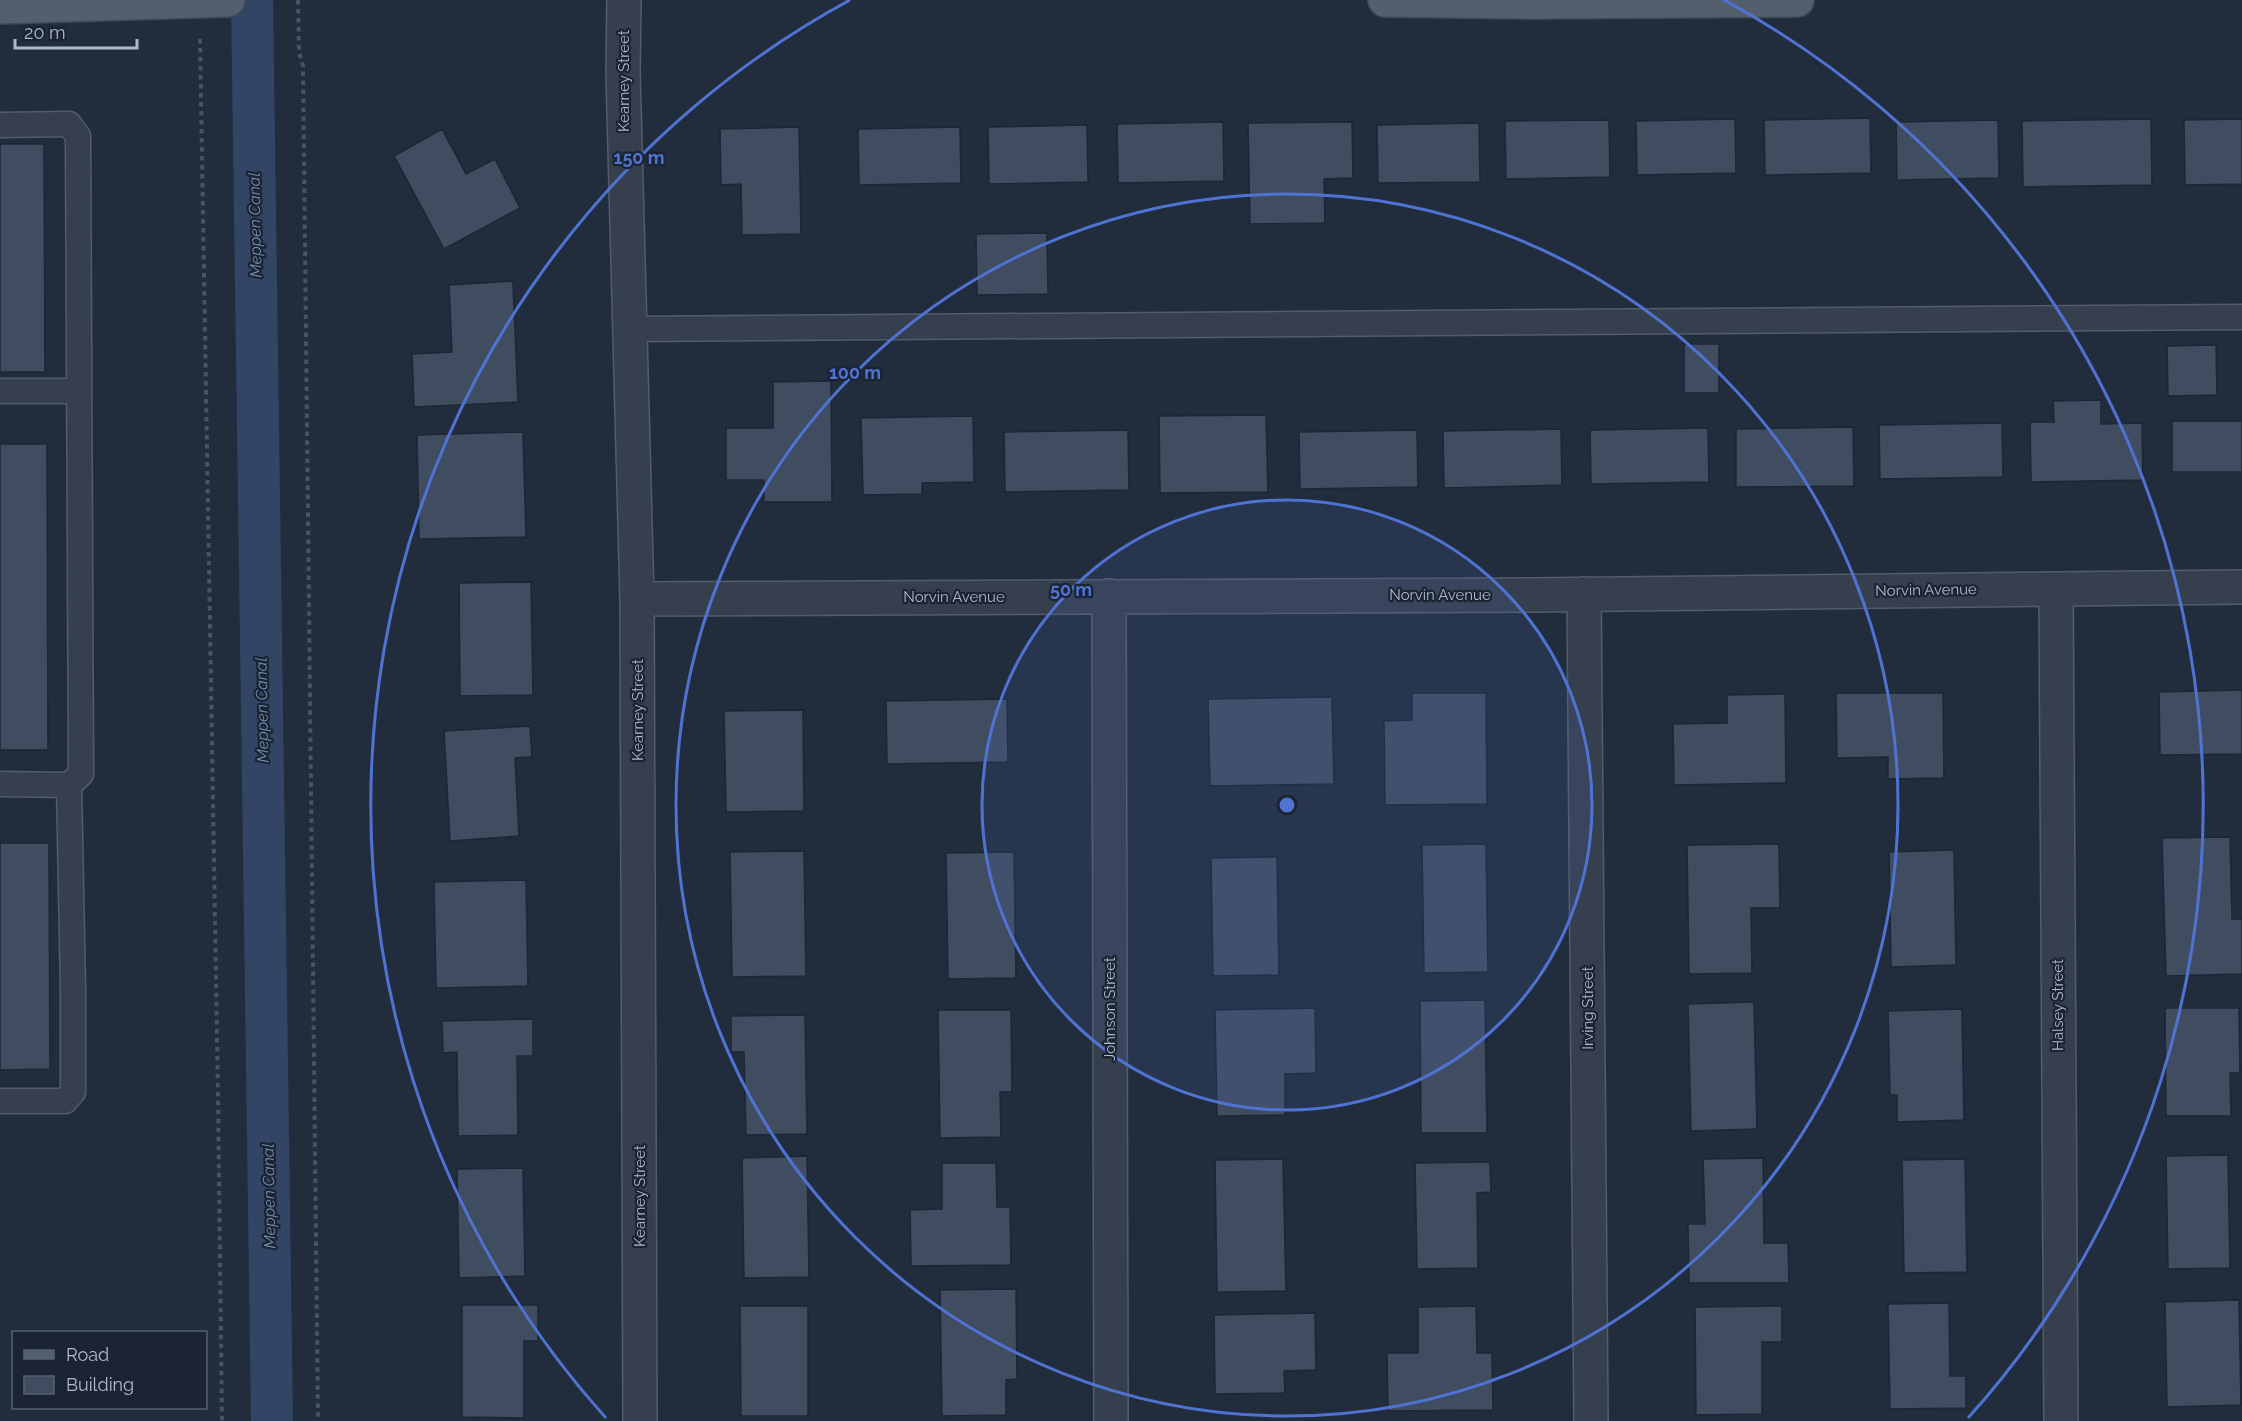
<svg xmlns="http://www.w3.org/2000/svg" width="2242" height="1421" font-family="Raleway,sans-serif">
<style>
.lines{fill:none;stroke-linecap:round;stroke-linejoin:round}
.canal{stroke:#324564;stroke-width:42}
.building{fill:#404c60;stroke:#1c2634;stroke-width:1.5}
.service-casing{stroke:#535c6b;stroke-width:27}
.minor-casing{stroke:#535c6b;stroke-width:36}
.primary-casing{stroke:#3e4856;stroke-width:36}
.path{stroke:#41585c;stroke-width:4;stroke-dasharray:4.5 4.5;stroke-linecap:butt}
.service{stroke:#353f4d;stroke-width:24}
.minor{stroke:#353f4d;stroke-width:33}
.primary{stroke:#535e6e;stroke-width:33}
.ring{fill:none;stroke:#5073d3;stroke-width:3}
.labels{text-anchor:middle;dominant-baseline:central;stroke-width:4.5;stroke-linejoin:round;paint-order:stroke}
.street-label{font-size:15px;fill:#b0b9c9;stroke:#1a2432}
.water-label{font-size:16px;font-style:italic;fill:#768eb3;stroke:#1a2432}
.centre{fill:#5073d3;stroke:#1a2432;stroke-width:3}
.ring-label{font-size:18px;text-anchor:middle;font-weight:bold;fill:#5073d3;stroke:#1a2432;stroke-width:4.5;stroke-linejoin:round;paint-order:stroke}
</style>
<rect width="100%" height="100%" fill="#212d3d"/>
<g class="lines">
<!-- canal -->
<path class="canal" d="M252 0 272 1421"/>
</g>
<!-- building -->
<path class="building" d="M1870 118 1871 173 1765 175 1764 120Z
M1735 119 1736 173 1637 175 1636 121Z
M2151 119 2152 185 2023 187 2022 121Z
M2242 119V184L2185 185 2184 120Z
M1609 120 1610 177 1506 179 1505 121Z
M1998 120 1999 178 1897 180 1896 122Z
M1223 122 1224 181 1118 183 1117 124Z
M1352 122 1353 178 1324 179 1325 223 1250 224 1248 123Z
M1479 123 1480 182 1378 183 1377 125Z
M1087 125 1088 182 989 184 988 127Z
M799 127 801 234 742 235 741 184 721 185 720 129Z
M960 127 961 183 859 185 858 129Z
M442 129 466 174 495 159 520 208 444 249 394 156Z
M0 144H44L45 372H0Z
M1047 233 1048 294 977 295 976 234Z
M513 281 518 402 414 407 412 354 452 352 449 285Z
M1684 344H1719V393H1684Z
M2216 345 2217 395 2168 396 2167 346Z
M831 381 832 502H764V480H726V428H773V382Z
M2101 400V424L2142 423 2143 480 2031 482 2030 422H2054L2053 401Z
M1266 415 1268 492 1160 493 1159 416Z
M973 416 974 482 922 483V494L863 495 861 418Z
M2172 421H2242V472H2172Z
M2002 423 2003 477 1880 479 1879 425Z
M1853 427 1854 486 1736 487V429Z
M1708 428 1709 482 1591 484 1590 430Z
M1561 429 1562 485 1444 488 1443 431Z
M1128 430 1129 490 1005 492 1004 432Z
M1417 430 1418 487 1300 489 1299 432Z
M523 432 526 537 419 539 417 435Z
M0 444H47L48 750H0Z
M531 582 533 695 460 696 459 583Z
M2242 690V754L2160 755 2159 692Z
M1412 693H1486L1487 804 1385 805 1384 721 1412 720Z
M1836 693H1943L1944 778 1888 779V757L1837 758Z
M1785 694 1786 783 1674 785 1673 724 1727 723V695Z
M1332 697 1334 784 1210 786 1208 699Z
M1007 699 1008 762 887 764 886 701Z
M803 710 804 811 726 812 724 711Z
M530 726 532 757 515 758 519 836 450 841 444 731Z
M2230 837 2232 919H2242V974L2166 976 2162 838Z
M0 843H49L50 1069 0 1070Z
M1486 844 1488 972 1424 973 1422 845Z
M1779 844 1780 908H1751L1752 973 1689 974 1687 845Z
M1954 850 1956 965 1891 967 1889 852Z
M804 851 806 976 732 977 730 852Z
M1014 852 1016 978 948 979 946 853Z
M1277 857 1279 975 1213 976 1211 858Z
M526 880 528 986 436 988 434 882Z
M1485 1000 1487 1133H1421L1420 1001Z
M1754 1002 1757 1129 1691 1131 1688 1004Z
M1315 1008 1316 1073 1285 1074V1115L1217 1116 1215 1010Z
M2165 1008H2239L2240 1073H2230L2231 1116H2166Z
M1962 1009 1964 1120 1897 1122V1095H1890L1888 1011Z
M938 1010H1011L1012 1092H1000L1001 1137 940 1138Z
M805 1015 807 1134 746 1135 744 1052H731V1016Z
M533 1019V1056H517L518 1135 458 1136 457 1052 443 1053 442 1021Z
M2228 1155 2230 1268 2168 1269 2166 1156Z
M807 1156 809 1277 744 1278 742 1158Z
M1763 1158 1764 1243H1788L1789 1283H1689L1688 1224H1705L1703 1159Z
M1283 1159 1286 1291 1217 1292 1215 1160Z
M1965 1159 1967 1272 1904 1273 1902 1160Z
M1490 1162 1491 1192 1477 1193 1478 1268 1417 1269 1415 1163Z
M942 1163H996L997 1207H1010L1011 1265 911 1266 910 1210 942 1209Z
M523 1168 525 1276 459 1278 457 1169Z
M1016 1289 1017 1379 1006 1380V1415L942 1416 940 1290Z
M2239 1300 2241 1405 2167 1407 2165 1302Z
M1949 1303 1950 1376H1966V1408L1890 1409 1888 1304Z
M462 1305H538V1341H524V1418L462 1417Z
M740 1306H808V1416H741Z
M1476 1306 1477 1353H1492L1493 1410 1388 1411 1387 1353H1418V1307Z
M1782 1306V1342H1762V1414L1696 1415 1695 1307Z
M1315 1313 1316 1370 1284 1371 1285 1393 1215 1394 1214 1315Z"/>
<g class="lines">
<!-- service casing -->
<g class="service-casing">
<path id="service" d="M0 125 69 124 78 136 81 774 69 785 0 784
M630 329 2242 317
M0 391H77
M0 1101H65L73 1092V990L69 785"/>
</g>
<!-- minor casing -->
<g class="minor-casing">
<path id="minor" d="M624 0 623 72 637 599 640 1421
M2056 589 2061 1421
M1584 594 1591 1421
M1109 596 1111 1421
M637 599 1532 595 2242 587"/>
</g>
<!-- primary casing -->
<g class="primary-casing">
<path id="primary" d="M1385 0 1534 2 1797 0
M0 7 228 0"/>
</g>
<!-- path -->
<path class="path" d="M298 0 299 52 303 66 318 1421
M200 39 218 1096 222 1421"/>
<!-- service -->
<use href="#service" class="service"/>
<!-- minor -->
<use href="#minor" class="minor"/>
<!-- primary -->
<use href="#primary" class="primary"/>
</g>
<!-- distance rings -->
<circle cx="1287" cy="805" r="305" fill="#5073d3" fill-opacity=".12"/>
<g class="ring">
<circle cx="1287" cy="805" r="305"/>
<circle cx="1287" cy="805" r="611"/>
<path d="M606 1418A916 916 0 0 1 850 0M1724 0A916 916 0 0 1 1968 1418"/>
</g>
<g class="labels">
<!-- street labels -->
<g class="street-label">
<text transform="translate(624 81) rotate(-90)">Kearney Street</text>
<text transform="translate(1926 590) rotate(-1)">Norvin Avenue</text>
<text x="1440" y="595">Norvin Avenue</text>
<text x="954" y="597">Norvin Avenue</text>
<text transform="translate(638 710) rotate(-90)">Kearney Street</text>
<text transform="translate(2058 1005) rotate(-90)">Halsey Street</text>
<text transform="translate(1588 1008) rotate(-90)">Irving Street</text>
<text transform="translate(1110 1009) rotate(-90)">Johnson Street</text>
<text transform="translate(640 1196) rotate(-90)">Kearney Street</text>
</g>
<!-- water labels -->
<g class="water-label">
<text transform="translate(255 225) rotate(-91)">Meppen Canal</text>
<text transform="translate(262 710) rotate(-91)">Meppen Canal</text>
<text transform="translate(269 1196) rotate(-91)">Meppen Canal</text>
</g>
</g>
<circle cx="1287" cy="805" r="9" class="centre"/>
<g class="ring-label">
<text x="639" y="164">150 m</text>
<text x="855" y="379">100 m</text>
<text x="1071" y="596">50 m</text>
</g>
<!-- legend -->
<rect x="12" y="1331" width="195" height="78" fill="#1a2432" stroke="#56606e" stroke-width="1.5"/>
<rect x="24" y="1350" width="30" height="9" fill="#535e6e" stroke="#56606e" stroke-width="1.5"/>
<text x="66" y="1361" font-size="18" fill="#b0b9c9">Road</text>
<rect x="24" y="1376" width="30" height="18" fill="#404c60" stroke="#56606e" stroke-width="1.5"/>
<text x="66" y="1391" font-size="18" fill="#b0b9c9">Building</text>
<!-- scale -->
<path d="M15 39v9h122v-9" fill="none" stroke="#b0b9c9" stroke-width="3"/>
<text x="24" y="39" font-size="18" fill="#b0b9c9" stroke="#1a2432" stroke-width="4.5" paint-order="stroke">20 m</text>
</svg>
